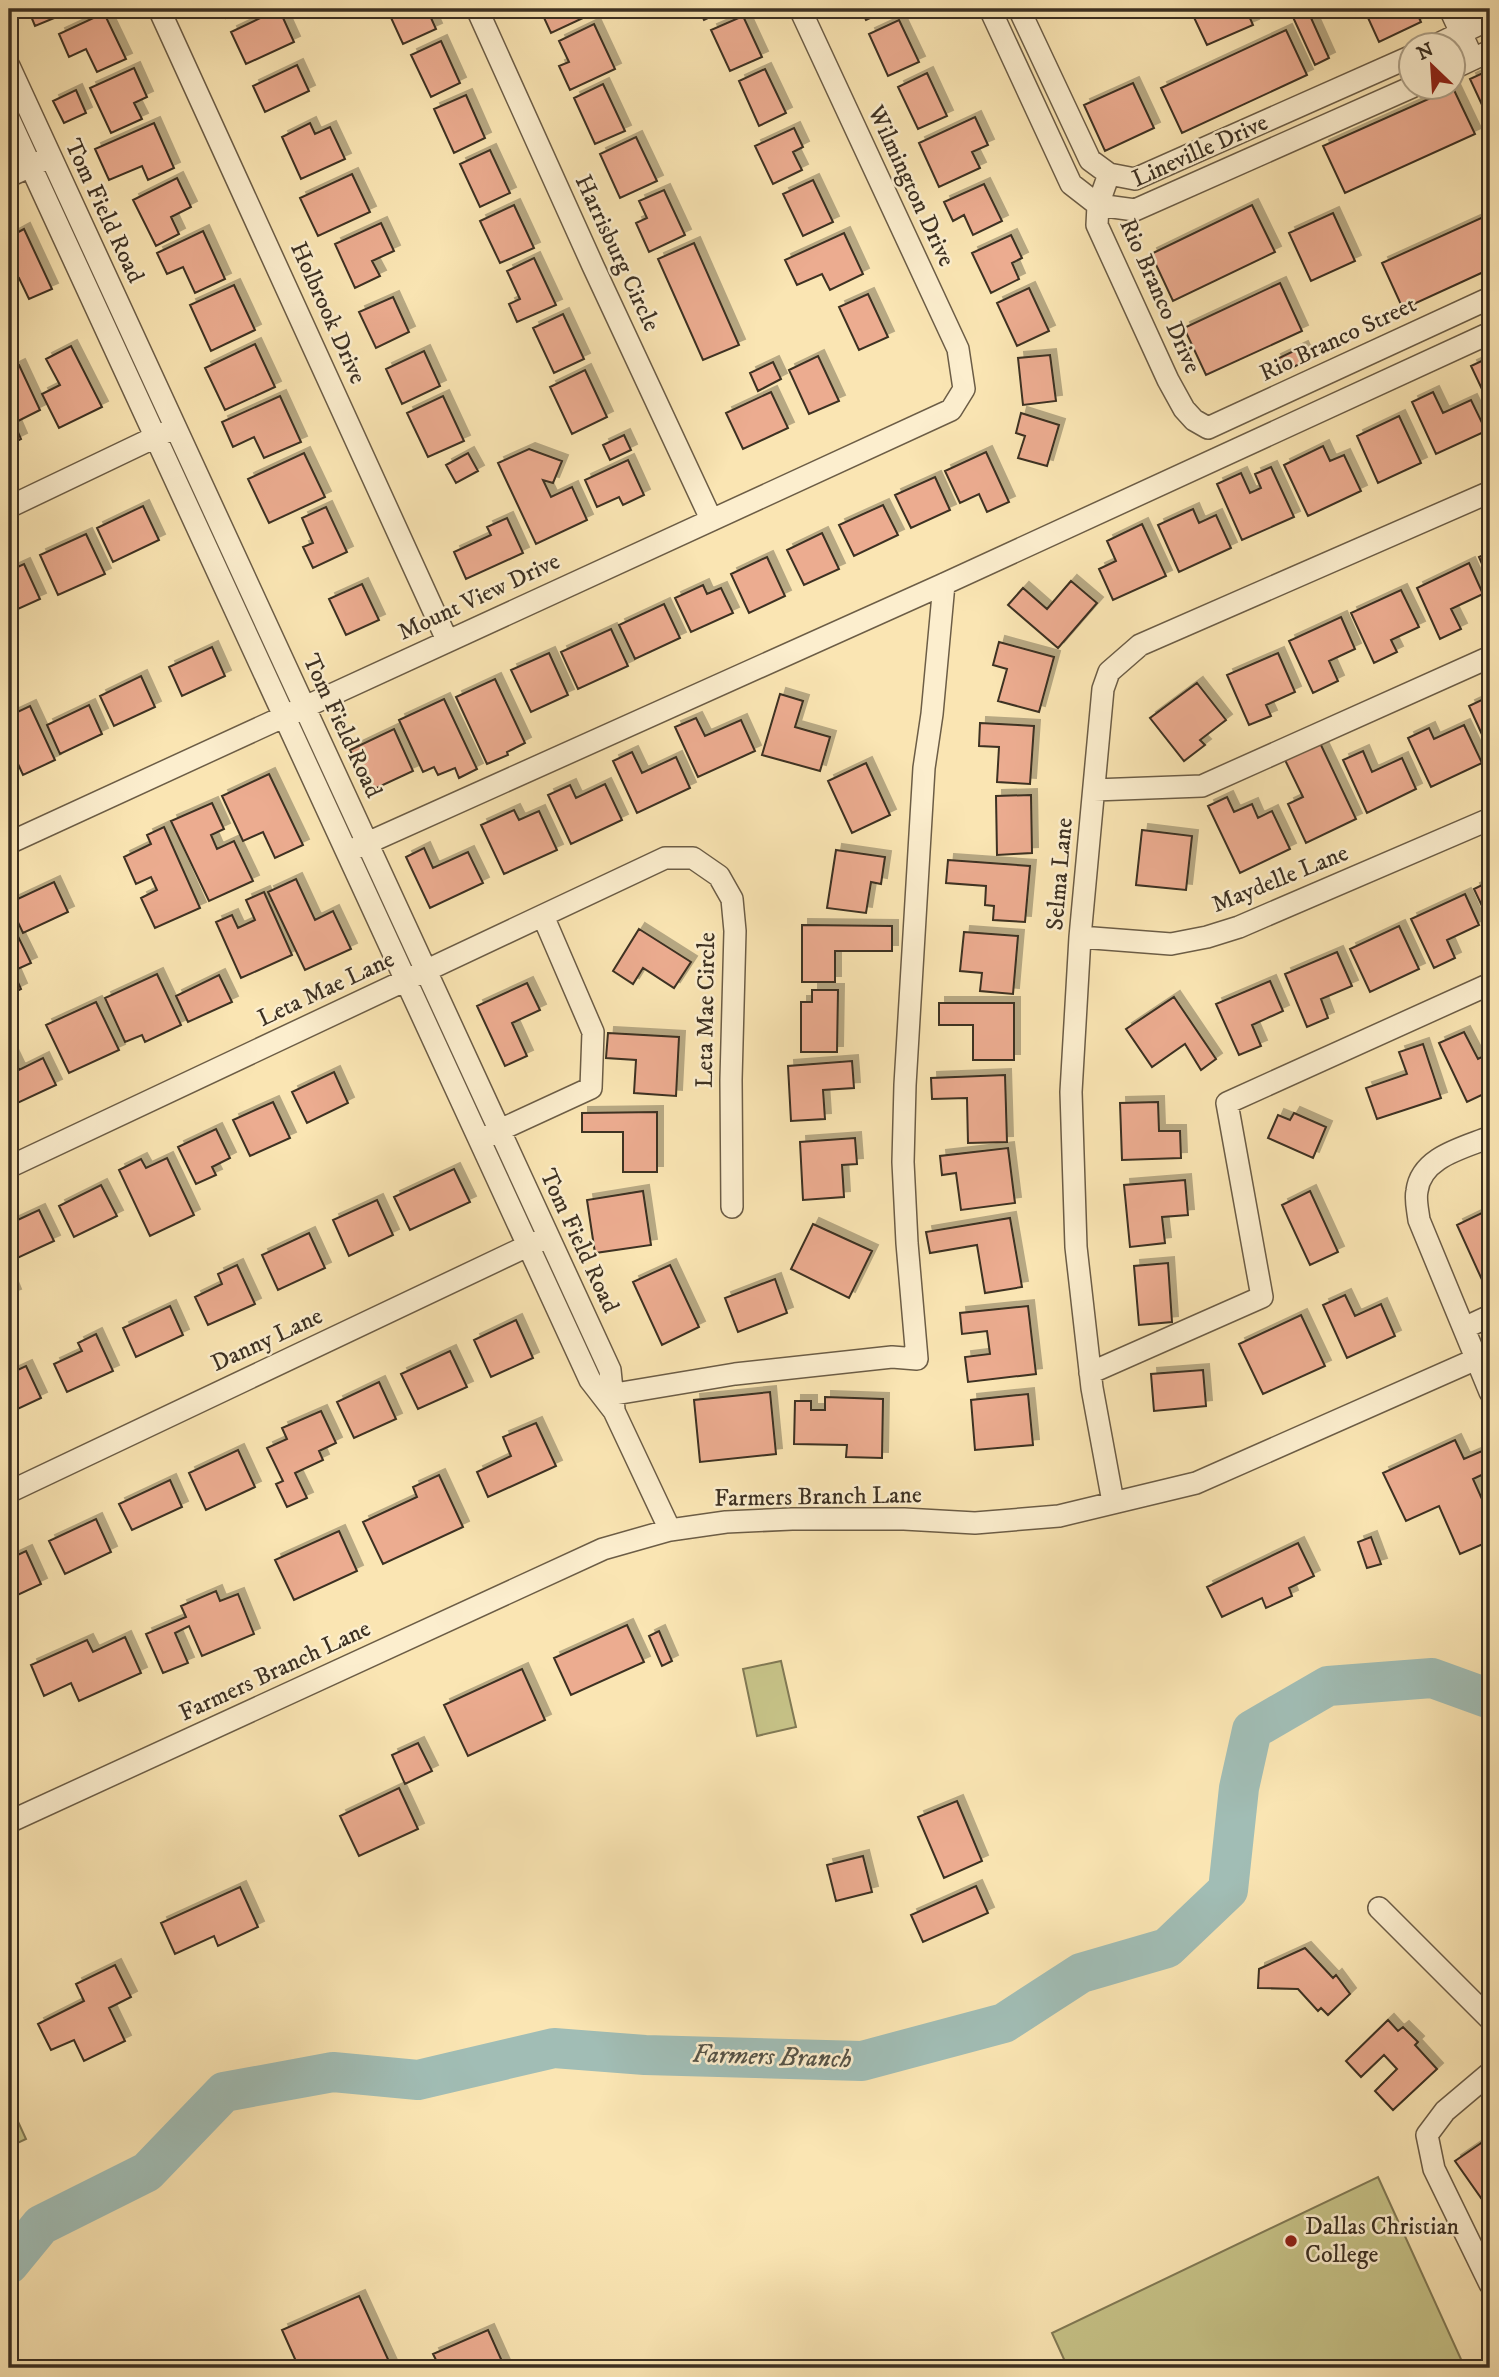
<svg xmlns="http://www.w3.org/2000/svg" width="1499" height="2377" font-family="'IM FELL DW Pica',serif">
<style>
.pitch{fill:#c6c287;stroke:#817954;stroke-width:2}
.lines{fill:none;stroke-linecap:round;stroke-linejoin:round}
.river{stroke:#a1bdb5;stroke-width:40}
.building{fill:#ecac90;stroke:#3c3022;stroke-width:2;filter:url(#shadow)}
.minor-casing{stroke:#6c5d46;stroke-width:24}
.minor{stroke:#fceece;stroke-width:21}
.poi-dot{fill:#8f2418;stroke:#fceece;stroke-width:2.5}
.labels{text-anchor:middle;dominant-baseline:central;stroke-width:5;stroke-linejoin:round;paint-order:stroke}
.street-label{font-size:24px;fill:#3c3022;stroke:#fceece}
.poi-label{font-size:24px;fill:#3c3022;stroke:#fceece;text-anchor:start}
.water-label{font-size:26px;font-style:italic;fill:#555347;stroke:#fceece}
</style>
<defs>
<filter id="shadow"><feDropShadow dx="6" dy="-6" stdDeviation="0" flood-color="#0004"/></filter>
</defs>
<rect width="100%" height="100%" fill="#fae5b3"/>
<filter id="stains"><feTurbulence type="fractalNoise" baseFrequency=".00286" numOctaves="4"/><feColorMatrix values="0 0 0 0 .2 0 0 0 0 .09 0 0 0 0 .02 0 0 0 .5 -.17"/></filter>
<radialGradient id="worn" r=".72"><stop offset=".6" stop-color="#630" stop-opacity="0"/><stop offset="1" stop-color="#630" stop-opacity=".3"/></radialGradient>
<!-- pitch -->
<path class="pitch" d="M781 1661 796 1727 757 1736 743 1669Z
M9 2102 26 2139 9 2147Z
M1378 2177 1465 2368H1068L1052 2333Z"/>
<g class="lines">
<!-- river -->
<path class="river" d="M9 2264 41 2225 147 2172 224 2092 333 2072 418 2080 554 2048 645 2055 862 2061 1004 2023 1081 1973 1167 1948 1228 1890 1239 1788 1252 1730 1328 1686 1432 1678 1490 1699"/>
</g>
<!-- building -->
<path class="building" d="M28 9H76L35 26Z
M222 9H244L226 18Z
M279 9 294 42 246 64 231 32Z
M387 9H427L436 29 403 44Z
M540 9H579L583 18 551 33Z
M699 9H727L704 20Z
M861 9H890L866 20Z
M1190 9H1246L1253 25 1207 45Z
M1307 9 1329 58 1315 65 1292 15Z
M1364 9H1415L1421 22 1379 42Z
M104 13 126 59 97 72 86 49 69 57 59 34Z
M743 16 762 57 730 71 711 30Z
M899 20 919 62 888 76 869 34Z
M594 24 615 69 570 90 559 66 569 62 559 41Z
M1286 30 1307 75 1182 133 1161 88Z
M441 41 460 83 431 97 411 55Z
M297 65 309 91 265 112 253 86Z
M134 68 147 97 134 103 142 119 111 133 90 88Z
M765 69 786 113 759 126 739 81Z
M1485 72 1490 83V122L1470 79Z
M927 73 947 116 918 129 898 87Z
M1133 83 1154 128 1105 151 1084 105Z
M603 84 625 131 595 144 574 98Z
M1453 88 1475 134 1345 193 1323 146Z
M76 90 86 113 64 123 53 101Z
M466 95 485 138 454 153 434 109Z
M975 117 988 145 972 152 980 168 939 187 919 143Z
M154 123 174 168 148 180 142 166 109 180 95 149Z
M310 123 315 134 330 127 345 159 301 179 282 137Z
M794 128 803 147 793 152 802 170 773 184 755 146Z
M636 137 657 181 620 198 600 154Z
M490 150 510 193 480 207 460 164Z
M352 174 370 212 318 236 300 198Z
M177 178 191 207 171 217 179 234 156 246 133 200Z
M813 180 833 222 803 236 783 194Z
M984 184 1002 221 973 235 964 215 953 221 944 202Z
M664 190 685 235 649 252 636 223 647 218 639 201Z
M514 205 534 248 500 263 480 221Z
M1252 205 1275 252 1173 301 1151 254Z
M1333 213 1355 261 1311 281 1289 233Z
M1490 214V269L1403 309 1382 263Z
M381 223 394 251 372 261 380 276 355 288 335 244Z
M24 229 52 289 29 299 19 278 9 283V237Z
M203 231 225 279 195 293 183 267 167 274 157 253Z
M844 233 863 274 830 290 822 274 797 285 785 260Z
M1011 235 1022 258 1012 263 1019 279 991 293 972 253Z
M694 243 739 345 703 360 658 259Z
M534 258 556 305 517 322 509 304 520 299 507 271Z
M1280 283 1302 331 1206 375 1184 328Z
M234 285 255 330 211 351 190 305Z
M1029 288 1049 331 1017 346 997 303Z
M868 294 888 337 859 350 839 307Z
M393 297 409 332 376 348 359 312Z
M563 314 584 359 554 373 533 328Z
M255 344 275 387 225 410 205 368Z
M71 346 102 407 59 428 42 394 60 385 46 359Z
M1302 347 1308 360 1281 373 1275 360Z
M424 351 440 386 402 404 386 369Z
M1050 355 1056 401 1023 405 1018 358Z
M818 356 839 401 809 414 789 370Z
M1490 357V406L1471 366Z
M773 362 781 379 758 391 750 373Z
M19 365 40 410 14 423 21 439 9 445V370Z
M585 370 607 417 572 434 550 387Z
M771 392 788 428 743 449 726 413Z
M1433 392 1443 413 1471 400 1486 431 1436 454 1412 402Z
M280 396 301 442 264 458 254 437 233 447 222 422Z
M443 396 464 441 428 457 407 413Z
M1021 413 1059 425 1047 466 1018 458 1025 436 1016 433Z
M1399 416 1421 463 1378 483 1357 436Z
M624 435 631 450 610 460 603 445Z
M1323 446 1330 461 1344 455 1361 491 1308 516 1284 465Z
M529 449 562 461 553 483 543 480 551 497 572 487 587 520 536 544 498 463Z
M986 452 1009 502 987 512 979 494 960 503 945 471Z
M304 453 325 497 269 523 248 479Z
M468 453 478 471 456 483 446 465Z
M628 460 644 495 623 505 619 497 597 507 585 480Z
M1271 467 1294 517 1242 540 1217 484 1241 473 1250 493 1261 488 1255 474Z
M935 477 950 510 911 528 895 495Z
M883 505 898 535 854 556 839 525Z
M143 506 159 540 113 562 97 528Z
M326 507 347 552 313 568 303 547 313 543 302 518Z
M1193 509 1199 523 1216 515 1231 548 1179 572 1158 525Z
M507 518 523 553 466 579 454 552 491 535 487 527Z
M1142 524 1166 576 1113 600 1099 569 1116 561 1107 541Z
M822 533 839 569 804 585 787 550Z
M86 534 105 574 58 595 40 555Z
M1490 552V582L1479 557Z
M767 557 785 596 749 613 731 574Z
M1469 563 1483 594 1451 609 1461 629 1440 639 1417 588Z
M24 564 40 599 9 613V571Z
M1071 581 1097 603 1058 648 1008 605 1023 588 1047 609Z
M362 584 379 620 346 635 329 599Z
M703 585 707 594 721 588 733 613 691 632 675 598Z
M1401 590 1419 627 1391 640 1397 652 1374 663 1351 613Z
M664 604 680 638 635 659 619 625Z
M1341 617 1355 649 1329 661 1338 681 1313 693 1289 641Z
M611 629 628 666 578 689 561 652Z
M999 642 1054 657 1039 712 998 701 1007 669 993 665Z
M212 647 225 676 182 696 169 667Z
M549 653 568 695 531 712 511 670Z
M1278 653 1295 692 1266 705 1271 716 1249 725 1227 675Z
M141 676 155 707 114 726 100 696Z
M495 679 525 743 507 752 508 755 487 764 456 697Z
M1197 683 1226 720 1200 740 1205 745 1184 761 1150 718Z
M780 694 803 701 795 727 830 737 820 771 762 755Z
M1490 696V752L1469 706Z
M444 699 477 769 459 778 455 768 438 775 434 767 423 772 399 720Z
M89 705 102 734 60 754 47 725Z
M30 706 55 760 23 775 9 744V716Z
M696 718 705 736 741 720 755 751 698 777 675 727Z
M980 723 1034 726 1030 784 997 782 999 747 979 746Z
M1464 725 1482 763 1431 787 1408 738 1429 728 1434 739Z
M394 729 413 771 370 791 350 750Z
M1320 743 1356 819 1306 843 1288 804 1303 797 1285 760Z
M1363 751 1372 772 1402 758 1416 789 1367 813 1343 760Z
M632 752 642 773 676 757 690 788 637 813 613 761Z
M866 763 890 815 852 833 828 781Z
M269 774 303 845 275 858 263 832 243 841 222 796Z
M605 784 622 820 571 844 548 795 570 785 576 798Z
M1031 795 1032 853 997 855 996 796Z
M1227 797 1234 812 1252 804 1258 818 1272 811 1290 849 1240 873 1208 806Z
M212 803 224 829 211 835 217 849 234 841 253 881 209 901 171 821Z
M514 810 519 820 539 811 557 850 504 874 481 825Z
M164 827 200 908 155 928 141 898 157 890 151 877 136 884 124 857 151 844 147 835Z
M1142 830 1192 836 1186 890 1136 885Z
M424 848 433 868 468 852 483 883 430 908 406 857Z
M836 850 885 857 881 884 871 882 866 913 827 908Z
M948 860 1030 866 1025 922 993 920 994 906 985 905 986 886 946 883Z
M296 879 315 920 333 911 351 949 305 970 268 892Z
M1490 881V923L1474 889Z
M54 882 68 912 23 933 9 903Z
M264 892 292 955 241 978 216 922 232 915 238 928 255 920 246 900Z
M1465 894 1479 925 1447 940 1455 958 1434 968 1411 919Z
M9 918 31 963 13 971 21 989 9 995Z
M802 925 892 926V951H835V982H802Z
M1399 926 1419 969 1370 992 1350 949Z
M639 929 691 962 674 988 643 968 633 984 613 971Z
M964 932 1018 936 1013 994 980 991 982 973 960 971Z
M1337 952 1352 986 1321 999 1328 1018 1307 1027 1285 974Z
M157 974 181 1025 145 1042 142 1035 125 1042 105 998Z
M219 975 232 1002 188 1022 176 996Z
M1270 981 1283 1011 1252 1025 1261 1046 1239 1055 1216 1004Z
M527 983 540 1010 512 1023 527 1056 505 1066 477 1006Z
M812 990H838L837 1052H801V1002H812Z
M1174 997 1216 1059 1201 1070 1185 1044 1152 1067 1126 1029Z
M96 1002 119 1050 69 1073 46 1025Z
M939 1003H1014V1060H973V1025H939Z
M1464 1032 1478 1059 1490 1053V1091L1467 1102 1439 1043Z
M608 1033 679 1037 676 1096 634 1093 636 1060 606 1058Z
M1423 1044 1441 1098 1377 1119 1366 1088 1407 1074 1399 1052Z
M11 1053 19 1070 43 1058 56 1085 11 1106 9 1101V1054Z
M852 1061 854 1088 823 1090 825 1119 791 1121 788 1066Z
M334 1072 348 1103 307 1123 292 1092Z
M1005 1075 1007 1142 968 1143 967 1098 932 1099 931 1078Z
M273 1102 290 1138 250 1156 233 1120Z
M1158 1102 1159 1131H1180L1181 1158 1122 1160 1120 1103Z
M657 1112V1172H623V1132H582V1113Z
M1294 1113 1326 1127 1313 1158 1268 1138 1278 1115 1290 1120Z
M216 1129 230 1158 212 1167 216 1175 196 1184 178 1147Z
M855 1138 857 1164 842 1165 844 1197 803 1200 800 1142Z
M1008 1148 1015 1203 961 1210 956 1173 942 1175 940 1156Z
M167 1158 194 1215 150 1236 119 1170 141 1159 146 1168Z
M454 1169 470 1202 410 1230 394 1197Z
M1185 1180 1188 1215 1162 1217 1165 1243 1130 1247 1124 1185Z
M101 1185 117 1216 74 1237 59 1206Z
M643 1191 651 1245 595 1253 587 1200Z
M1310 1191 1338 1252 1310 1265 1282 1205Z
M377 1200 393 1235 349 1256 333 1220Z
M1490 1209V1279L1483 1282 1457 1225Z
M39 1210 54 1241 13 1260 9 1251V1224Z
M1010 1218 1022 1287 985 1293 977 1245 930 1253 926 1232Z
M813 1224 872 1251 849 1298 791 1269Z
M309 1233 325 1268 278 1290 262 1255Z
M1168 1263 1172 1322 1139 1325 1134 1266Z
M237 1265 255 1304 208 1325 195 1297 222 1284 218 1274Z
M670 1265 699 1327 662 1345 633 1282Z
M775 1279 787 1313 738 1332 725 1298Z
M9 1280 15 1295 9 1297Z
M1345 1295 1355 1316 1381 1304 1395 1336 1347 1358 1323 1305Z
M170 1306 183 1335 136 1357 123 1328Z
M1028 1306 1036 1374 968 1382 965 1357 990 1354 987 1331 962 1334 960 1313Z
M1301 1315 1325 1366 1263 1394 1239 1344Z
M516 1320 533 1358 491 1377 474 1340Z
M96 1334 113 1371 67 1392 54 1364 82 1351 78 1343Z
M450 1351 467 1387 418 1409 401 1374Z
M26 1366 41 1398 9 1413V1374Z
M1203 1370 1206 1406 1154 1411 1151 1374Z
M379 1382 396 1419 354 1438 337 1402Z
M770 1392 776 1454 700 1462 694 1400Z
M1028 1394 1033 1445 975 1450 971 1400Z
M825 1397 883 1399 882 1458 846 1457 847 1445 794 1444 795 1401H811V1410H825Z
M321 1411 336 1443 319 1451 323 1460 295 1473 307 1498 287 1507 276 1484 283 1481 267 1448 287 1439 282 1428Z
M536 1423 556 1466 488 1497 477 1472 511 1456 503 1437Z
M1455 1440 1464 1459 1482 1451 1490 1469V1471L1473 1479 1490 1517V1541L1460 1554 1439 1506 1406 1521 1383 1473Z
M238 1450 255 1487 206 1510 189 1473Z
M439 1475 463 1527 383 1564 363 1522 417 1497 413 1487Z
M170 1480 182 1507 132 1530 119 1504Z
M96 1519 111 1552 65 1574 49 1541Z
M339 1531 357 1571 294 1600 275 1560Z
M1371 1537 1381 1564 1367 1568 1358 1542Z
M1298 1543 1314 1576 1289 1588 1292 1596 1266 1608 1262 1598 1222 1617 1207 1587Z
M26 1551 41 1584 9 1599V1559Z
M216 1591 220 1601 238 1594 254 1634 202 1656 189 1626 175 1633 188 1663 163 1673 146 1634 186 1617 181 1606Z
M627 1625 644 1662 571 1695 554 1658Z
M659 1631 672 1661 662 1666 649 1636Z
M125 1637 141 1673 79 1701 71 1683 44 1696 31 1665 87 1640 93 1652Z
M522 1669 545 1720 468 1756 444 1705Z
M418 1743 432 1771 405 1784 392 1755Z
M399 1788 418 1829 359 1856 340 1816Z
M957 1801 982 1861 944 1878 918 1817Z
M863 1856 872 1892 836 1901 827 1865Z
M976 1886 988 1913 923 1942 911 1915Z
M240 1887 258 1927 218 1946 214 1936 175 1954 161 1923Z
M1490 1916V1933L1483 1921Z
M1305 1948 1333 1978 1336 1975 1350 1994 1328 2015 1321 2008 1318 2011 1298 1989 1258 1988 1259 1969Z
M115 1965 131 1997 109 2008 125 2041 84 2061 74 2040 51 2050 38 2024 84 2001 76 1984Z
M1388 2020 1398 2031 1403 2027 1418 2042 1415 2045 1437 2069 1393 2110 1375 2091 1397 2069 1384 2055 1361 2077 1346 2061Z
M1490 2134V2202L1486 2205 1455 2161 1487 2139 1486 2137Z
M359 2296 392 2368H299L282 2330Z
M488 2330 505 2368H440L433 2354Z"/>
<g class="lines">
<!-- minor casing -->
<g class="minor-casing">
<path id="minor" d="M159 9 447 640
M477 9 593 266 711 519
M990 9 1071 184 1098 205 1135 210 1412 87
M1019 9 1090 160 1109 174 1135 179 1412 56
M1450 9 1473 59
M1434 46 1490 19
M9 66 610 1370 614 1409
M1454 68 1490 51
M9 119 590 1380 614 1411 670 1530
M1109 174 1098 205 1097 225 1168 380 1184 409 1194 420 1208 428 1490 298
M9 176 42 161
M9 507 168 431
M1094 790 1202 786 1490 657
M9 843 951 410 964 389 958 349 800 9
M354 849 944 584 1490 333
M1080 937 1171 944 1207 937 1239 927 1490 819
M487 1136 591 1088 593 1032 543 916
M1490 1137C1463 1148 1421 1157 1417 1191 1415 1200 1418 1211 1419 1220L1490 1392
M9 1167 665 858H693L719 876 732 899 735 931 731 1080 732 1207
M1464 1328 1490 1316
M1090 1373 1262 1297 1227 1103 1490 984
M603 1396 735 1374 892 1357 917 1359 907 1243 903 1162 905 1085 924 768 932 714 944 584
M9 1492 540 1240
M1113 1502 1092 1388 1076 1247 1071 1092 1080 937 1103 689 1109 672 1140 645 1490 492
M9 1822 603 1549 670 1530 726 1522 792 1519H904L975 1523 1059 1516 1196 1483 1490 1353
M1379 1908 1490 2019
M1490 2073 1445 2111 1427 2135 1434 2169 1490 2284"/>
</g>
<!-- minor -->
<use href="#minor" class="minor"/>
</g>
<!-- markers -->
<circle class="poi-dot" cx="1291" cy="2241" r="7"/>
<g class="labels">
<!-- street labels -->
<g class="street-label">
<text transform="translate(1200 151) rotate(-24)">Lineville Drive</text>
<text transform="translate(911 186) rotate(65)">Wilmington Drive</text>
<text transform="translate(104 211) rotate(65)">Tom Field Road</text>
<text transform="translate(617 253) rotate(65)">Harrisburg Circle</text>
<text transform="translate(1160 296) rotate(66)">Rio Branco Drive</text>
<text transform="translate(328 313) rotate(66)">Holbrook Drive</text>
<text transform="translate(1338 339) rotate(-25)">Rio Branco Street</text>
<text transform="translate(479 597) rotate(-25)">Mount View Drive</text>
<text transform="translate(342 726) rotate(65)">Tom Field Road</text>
<text transform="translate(1060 874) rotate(-85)">Selma Lane</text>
<text transform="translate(1280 879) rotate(-22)">Maydelle Lane</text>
<text transform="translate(326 989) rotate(-25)">Leta Mae Lane</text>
<text transform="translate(706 1010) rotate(-89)">Leta Mae Circle</text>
<text transform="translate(579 1241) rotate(65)">Tom Field Road</text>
<text transform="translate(267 1340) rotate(-25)">Danny Lane</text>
<text transform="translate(818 1497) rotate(-1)">Farmers Branch Lane</text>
<text transform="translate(275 1671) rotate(-25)">Farmers Branch Lane</text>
</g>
<!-- poi labels -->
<g class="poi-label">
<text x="1305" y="2227">Dallas Christian<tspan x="1305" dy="28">College</tspan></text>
</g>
<!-- water labels -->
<g class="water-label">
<text transform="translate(772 2057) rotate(2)">Farmers Branch</text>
</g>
</g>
<!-- margin -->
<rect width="1499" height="2377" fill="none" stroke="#fae5b3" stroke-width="35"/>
<rect x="10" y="10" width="1478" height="2356" fill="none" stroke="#3c3022" stroke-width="3.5"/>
<rect x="18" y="18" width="1464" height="2342" fill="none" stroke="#3c3022" stroke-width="2"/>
<!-- north arrow -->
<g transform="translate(1432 66) rotate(335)"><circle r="33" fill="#fceece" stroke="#afa289" stroke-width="2"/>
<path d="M0-5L12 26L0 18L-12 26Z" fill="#8f2418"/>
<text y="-10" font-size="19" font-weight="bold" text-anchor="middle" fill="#3c3022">N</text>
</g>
<rect width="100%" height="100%" filter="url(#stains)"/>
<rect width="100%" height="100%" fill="url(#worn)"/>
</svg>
